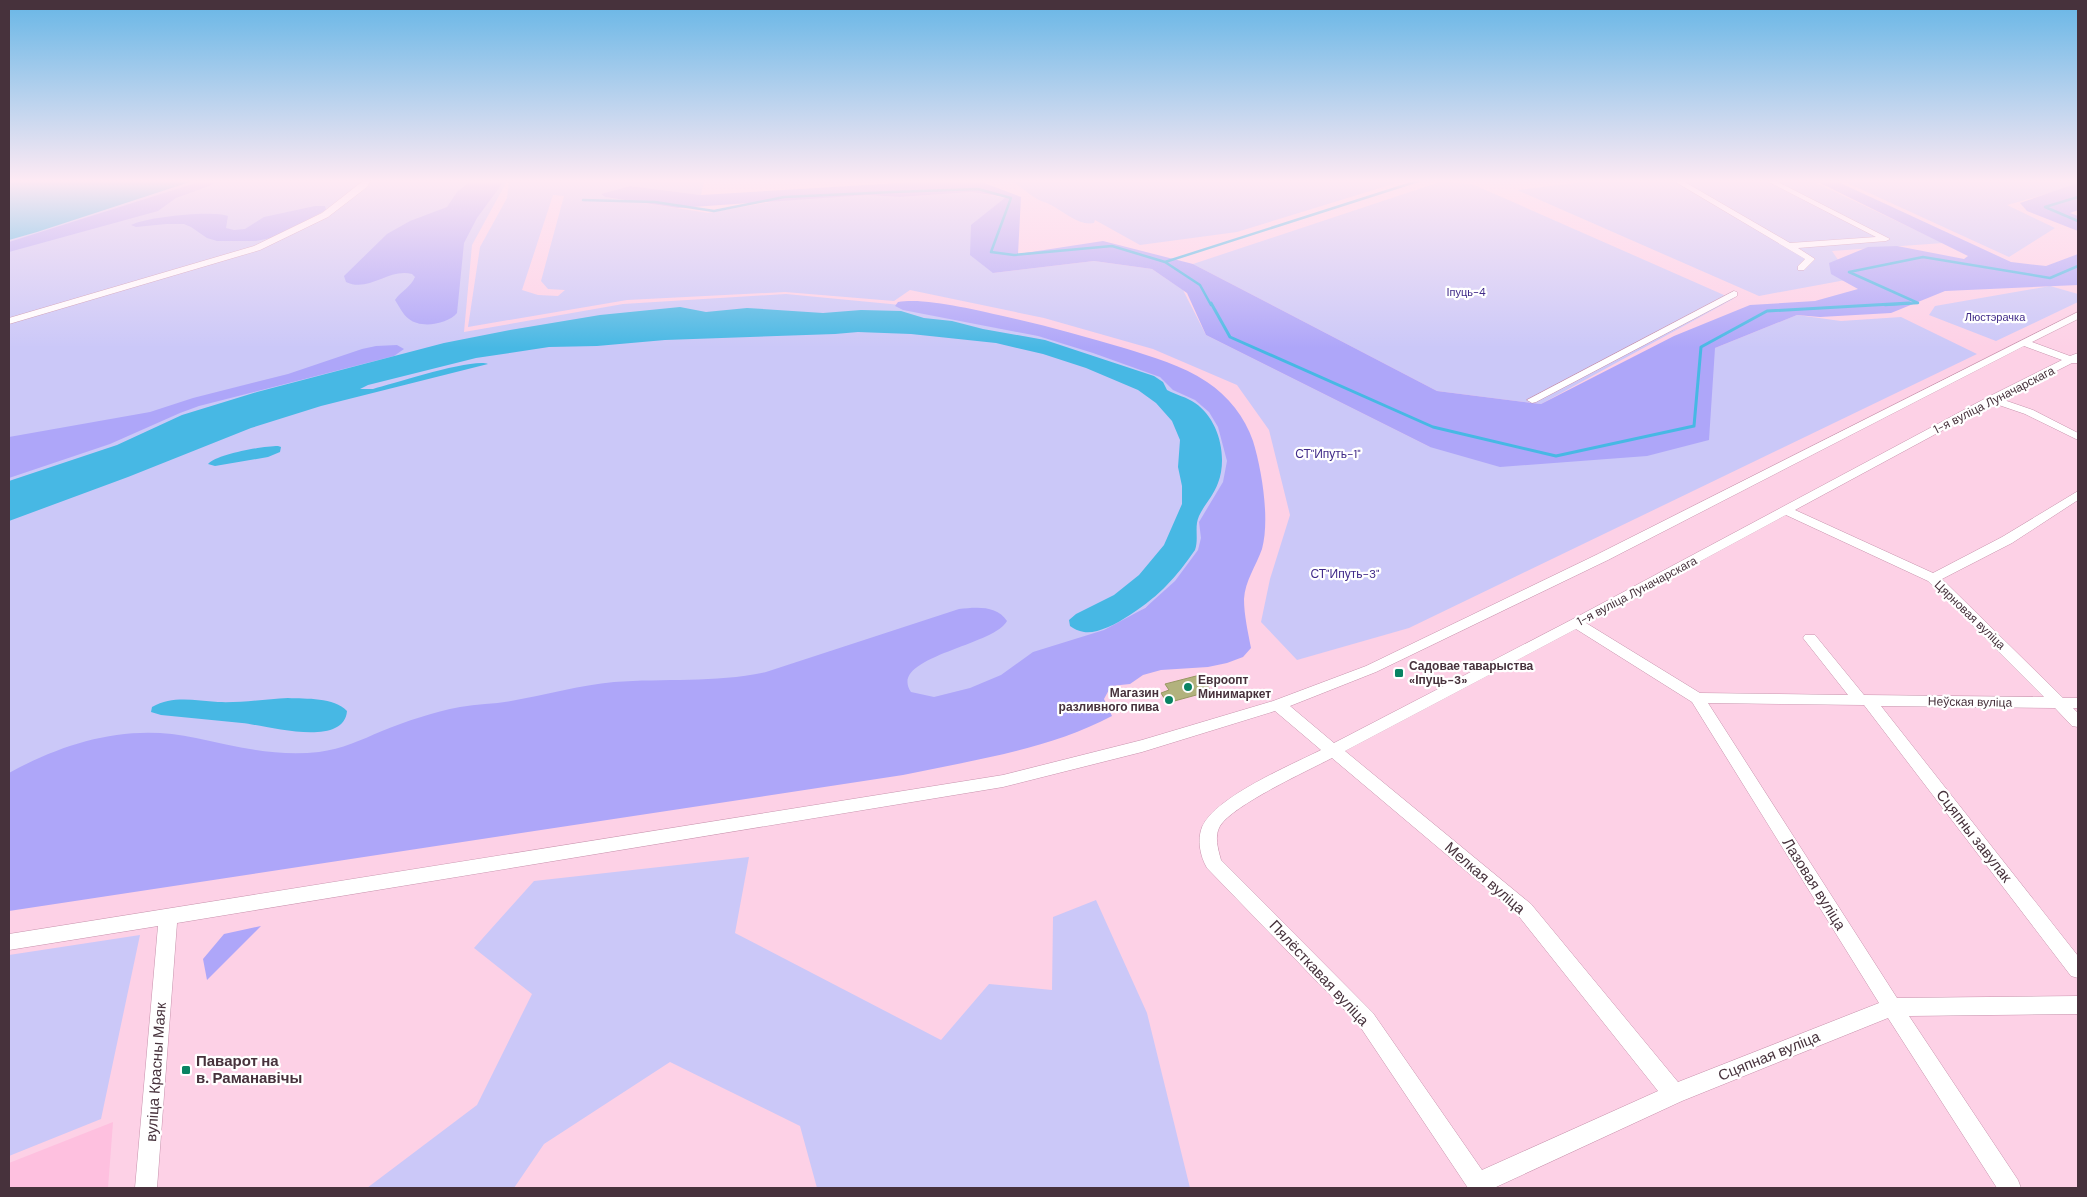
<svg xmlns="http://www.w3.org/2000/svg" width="2087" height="1197" font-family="'DM Sans',sans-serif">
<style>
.built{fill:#fec0df}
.green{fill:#cbc8f8;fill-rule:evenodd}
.forest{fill:#aea6f9}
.water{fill:#47b8e4}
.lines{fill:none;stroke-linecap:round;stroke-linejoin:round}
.stream-far1{stroke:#47b8e4;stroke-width:2.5}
.stream{stroke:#47b8e4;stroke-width:3}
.building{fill:#b2b27d;stroke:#989763}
.minor-casing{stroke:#c792ac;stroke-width:1}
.minor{fill:#fff;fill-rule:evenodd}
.poi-dot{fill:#098363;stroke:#fff;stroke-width:2}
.labels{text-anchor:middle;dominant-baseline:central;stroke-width:4.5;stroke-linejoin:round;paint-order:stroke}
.far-park-label{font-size:11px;fill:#402a88;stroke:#fff}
.street-label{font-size:12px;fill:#47323c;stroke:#fff}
.park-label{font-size:12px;fill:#402a88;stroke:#fff}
.poi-label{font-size:12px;font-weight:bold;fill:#47323c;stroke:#fff;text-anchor:start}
.near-street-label{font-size:15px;fill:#47323c;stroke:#fff}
.near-poi-label{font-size:15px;font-weight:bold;fill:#47323c;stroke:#fff;text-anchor:start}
</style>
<rect width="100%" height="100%" fill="#fdd1e6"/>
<!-- built -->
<path class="built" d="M113 1122 108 1188H9V1163Z"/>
<!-- green -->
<path class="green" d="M9 181H507L472 245 464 332 623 304 786 294 974 312 1163 367 1236 421 1253 529 1040 684 9 884Z
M509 181H704L701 195 630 186 601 194 605 197 708 213 787 199 868 195 900 197 971 192 1007 198 993 273 1094 261 1152 269 1183 290 1206 335 1430 447 1715 348 1797 315 1841 321 1901 317 1977 354 1409 628 1297 660 1261 622 1270 579 1290 515 1269 430 1237 385 1153 349 1044 318 910 290 894 301 785 292 627 300 468 327 480 247 507 198ZM553 195 564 196 541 281 548 289 565 290 558 296 538 295 522 290Z
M1012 181H1403L1237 232 1140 245 1095 220 1094 223C1079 226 1064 212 1051 205 1046 202 1039 201 1034 197 1026 192 1020 186 1012 181Z
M1591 181H1812L1943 243 1832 251 1851 279 1759 296 1517 190Z
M1843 181H2078V185L2007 205 2055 228 2009 257Z
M1440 182 1472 184 1733 299 1541 404 1437 391 1193 264Z
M2050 286 2078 294V302L1996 341 1929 315 1935 306Z
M749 857 735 933 941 1040 989 984 1052 990 1053 917 1096 900 1147 1013 1190 1188H817L800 1126 670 1062 544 1144 514 1188H367L477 1105 532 994 474 948 534 881Z
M140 935 101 1119 9 1156V955Z"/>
<!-- forest -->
<path class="forest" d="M202 181H213L214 183 209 186 176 198 158 211 9 252V242Z
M471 181H504L477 218 464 243 457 313C448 324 421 329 409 319 403 315 399 306 395 300 401 291 411 287 415 277L412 274C388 268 369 293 346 282L344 276 387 234 410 221 447 207 457 192Z
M933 181H979L1021 197 1018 254 1103 241 1193 264 1437 391 1541 404 1674 336 1750 305 1815 301 1858 289 1831 274 1829 263 1868 247 1897 246 1964 259 1968 256 1816 181H1836L2011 262 2046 266 2078 254V285L1945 291 1891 313 1820 317 1797 315 1715 348 1709 440 1647 456 1500 467 1430 447 1206 335 1187 293 1152 269 1094 261 993 273 970 255 971 225 1006 197 971 192 900 197 868 195 678 208 605 197 601 194 630 186 701 195Z
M2078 183V210L2070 213 2078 216V231L2027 211 2020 203Z
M315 206H325L326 210 276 237 256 241H217L207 238 191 227 184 224H166L136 227 131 225C147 217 211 210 228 216L226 228 234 230 245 229 264 217Z
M898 302C924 297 976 310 1003 316 1044 325 1084 336 1124 348 1152 357 1182 365 1207 382 1228 396 1245 417 1253 441 1262 470 1270 520 1262 549 1256 566 1245 581 1244 599 1244 615 1248 632 1251 648L1243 657 1227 663 1208 667 1161 670 1143 675 1130 684 1111 686 1104 699 1112 716C1047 750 974 760 903 775L9 911V773C67 741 130 723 196 738 237 747 277 757 319 752 342 749 361 740 382 731 407 721 433 712 460 707 477 704 494 704 511 701 545 695 580 685 614 682 665 678 716 683 766 672L959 609C976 607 997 605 1007 621 994 646 887 657 911 692L934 697 970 688 1001 675 1033 652 1104 630 1145 608 1175 581 1198 550 1201 538 1199 522 1223 482 1227 461 1218 427 1209 412 1195 400 1173 390 1160 377 1093 353 1038 336 903 310 895 306Z
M397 345 404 349 394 356 199 406 180 413 110 444 9 478V437L150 412 193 398 288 374 362 349 376 346Z
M261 926 207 980 203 959 224 934Z"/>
<!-- water -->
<path class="water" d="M9 181H193L37 232 9 240Z
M680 307 706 312 747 308 823 313 861 310 901 311 924 318 952 321 983 329 1045 340 1154 376 1163 382 1167 390C1176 395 1187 397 1195 403 1219 419 1228 457 1218 483 1214 495 1204 505 1199 516 1194 527 1199 539 1195 550 1186 563 1177 575 1166 586 1151 602 1106 636 1084 632 1078 631 1074 629 1070 626L1069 620 1076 614 1114 595 1139 575 1164 545 1182 504V486L1178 467 1180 440 1172 421 1156 403 1138 390 1086 368 1043 354 996 343 911 334 858 332 835 334 665 340 597 346 549 347 476 358 368 385 360 389H373C393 384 472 358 488 364L321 406 251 428 128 477 9 521V481L117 445 182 415 257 392 444 343 510 330 600 315Z
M278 446 281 447 280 452 268 457 215 466 208 464C217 454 263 446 278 446Z
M288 698C306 699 334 697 347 711 344 749 264 725 242 723 215 720 188 718 161 715L151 712 152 707C174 695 195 701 218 702 241 703 265 699 288 698Z"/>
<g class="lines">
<!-- stream-far1 -->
<path class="stream-far1" d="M2078 197 2045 207 2078 221
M583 200 655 202 714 211 784 197 892 192 978 189 1011 198 991 252 1014 255 1112 246 1165 262 1200 285 1211 305
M1165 262 1418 181
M1885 305 1918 303 1849 272 1923 257 2050 278 2078 266"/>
<!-- stream -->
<path class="stream" d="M1211 303 1230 337 1433 427 1556 456 1694 426 1701 347 1767 311 1909 303"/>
</g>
<!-- building -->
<path class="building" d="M1200 675 1211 691 1167 703 1161 693 1169 690 1165 684Z"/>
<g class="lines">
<!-- minor casing -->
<g class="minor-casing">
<path id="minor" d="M363 181H371L367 187 328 217 260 250 9 324V318L254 246 322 213Z
M1674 181H1683L1790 243 1876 237 1767 181H1776L1890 239 1886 241 1798 248 1815 259 1804 270H1798V266L1805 259Z
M1734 291 1737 292V296L1536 402 1532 403 1527 400Z
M2078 312V319L2032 342 2070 356 2078 353V363H2072L2001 399 2033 410 2078 433V440L2025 414 1993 403 1795 510 1933 573 2002 537 2078 491V500L2012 543 1942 579 2063 698H2078V708H2073L2078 713V727L2072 726 2055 708 1881 706 2078 956V978L2071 976 1864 705 1708 703 1897 998 2078 996V1014L1909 1016 2018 1180 2021 1188H1997L1888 1018 1682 1101 1494 1188H1468L1359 1025 1207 868C1200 856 1197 840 1202 827 1215 797 1291 765 1321 750L1275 711 1142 752 1003 787 177 923 157 1188H135L158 926 9 950V934L1003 775 1142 740 1273 701 1366 666 1598 554ZM2024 346 2062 360 1988 397 1571 620 1334 743 1290 706 1376 672 1608 560ZM1786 515 1928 581 2044 697 1864 695 1815 635H1805L1803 638 1848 695 1700 693 1586 623ZM1576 629 1692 702 1879 1003 1678 1082 1531 904 1345 751ZM1332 758 1517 914 1658 1091 1482 1170 1373 1013 1221 860C1218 849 1214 836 1220 826 1233 805 1307 771 1332 758Z"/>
</g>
<!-- minor -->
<use href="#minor" class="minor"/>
</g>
<!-- sky -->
<linearGradient id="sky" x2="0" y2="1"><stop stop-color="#67b6e6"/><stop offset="0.52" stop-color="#feeaf4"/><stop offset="1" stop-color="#feeaf4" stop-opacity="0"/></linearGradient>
<rect width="2087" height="348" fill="url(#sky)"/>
<!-- markers -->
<g class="poi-dot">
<rect x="1394" y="668" width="10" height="10" rx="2.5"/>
<circle cx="1188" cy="687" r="5"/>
<circle cx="1169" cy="700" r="5"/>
<rect x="181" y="1065" width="10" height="10" rx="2.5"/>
</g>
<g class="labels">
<!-- far-park labels -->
<g class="far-park-label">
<text x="1466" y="292">Іпуць-4</text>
<text x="1995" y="317">Люстэрачка</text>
</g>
<!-- street labels -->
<g class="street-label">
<text transform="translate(1994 400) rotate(-27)">1-я вуліца Луначарскага</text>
<text transform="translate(1637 591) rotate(-28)">1-я вуліца Луначарскага</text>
<text transform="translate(1970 615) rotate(44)">Цярновая вуліца</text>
<text transform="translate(1970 702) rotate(1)">Неўская вуліца</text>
</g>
<!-- park labels -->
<g class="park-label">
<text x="1328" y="454">СТ"Ипуть-1"</text>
<text x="1345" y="574">СТ"Ипуть-3"</text>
</g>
<!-- poi labels -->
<g class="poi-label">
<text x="1409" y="666">Садовае таварыства<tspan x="1409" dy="14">«Іпуць-3»</tspan></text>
<text x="1198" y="680">Евроопт<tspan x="1198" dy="14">Минимаркет</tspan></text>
<text x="1159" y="693" text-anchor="end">Магазин<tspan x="1159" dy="14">разливного пива</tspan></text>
</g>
<!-- near-street labels -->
<g class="near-street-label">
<text transform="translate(1974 836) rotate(52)">Сцяпны завулак</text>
<text transform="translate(1485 878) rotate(41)">Мелкая вуліца</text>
<text transform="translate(1814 884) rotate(58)">Лазовая вуліца</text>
<text transform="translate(1319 973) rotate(47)">Пялёсткавая вуліца</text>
<text transform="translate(1769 1056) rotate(-22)">Сцяпная вуліца</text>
<text transform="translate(156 1072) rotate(-86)">вуліца Красны Маяк</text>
</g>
<!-- near-poi labels -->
<g class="near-poi-label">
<text x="196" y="1061">Паварот на<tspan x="196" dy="17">в. Раманавічы</tspan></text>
</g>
</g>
<!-- border -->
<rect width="2087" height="1197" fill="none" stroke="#47323c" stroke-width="20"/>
</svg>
